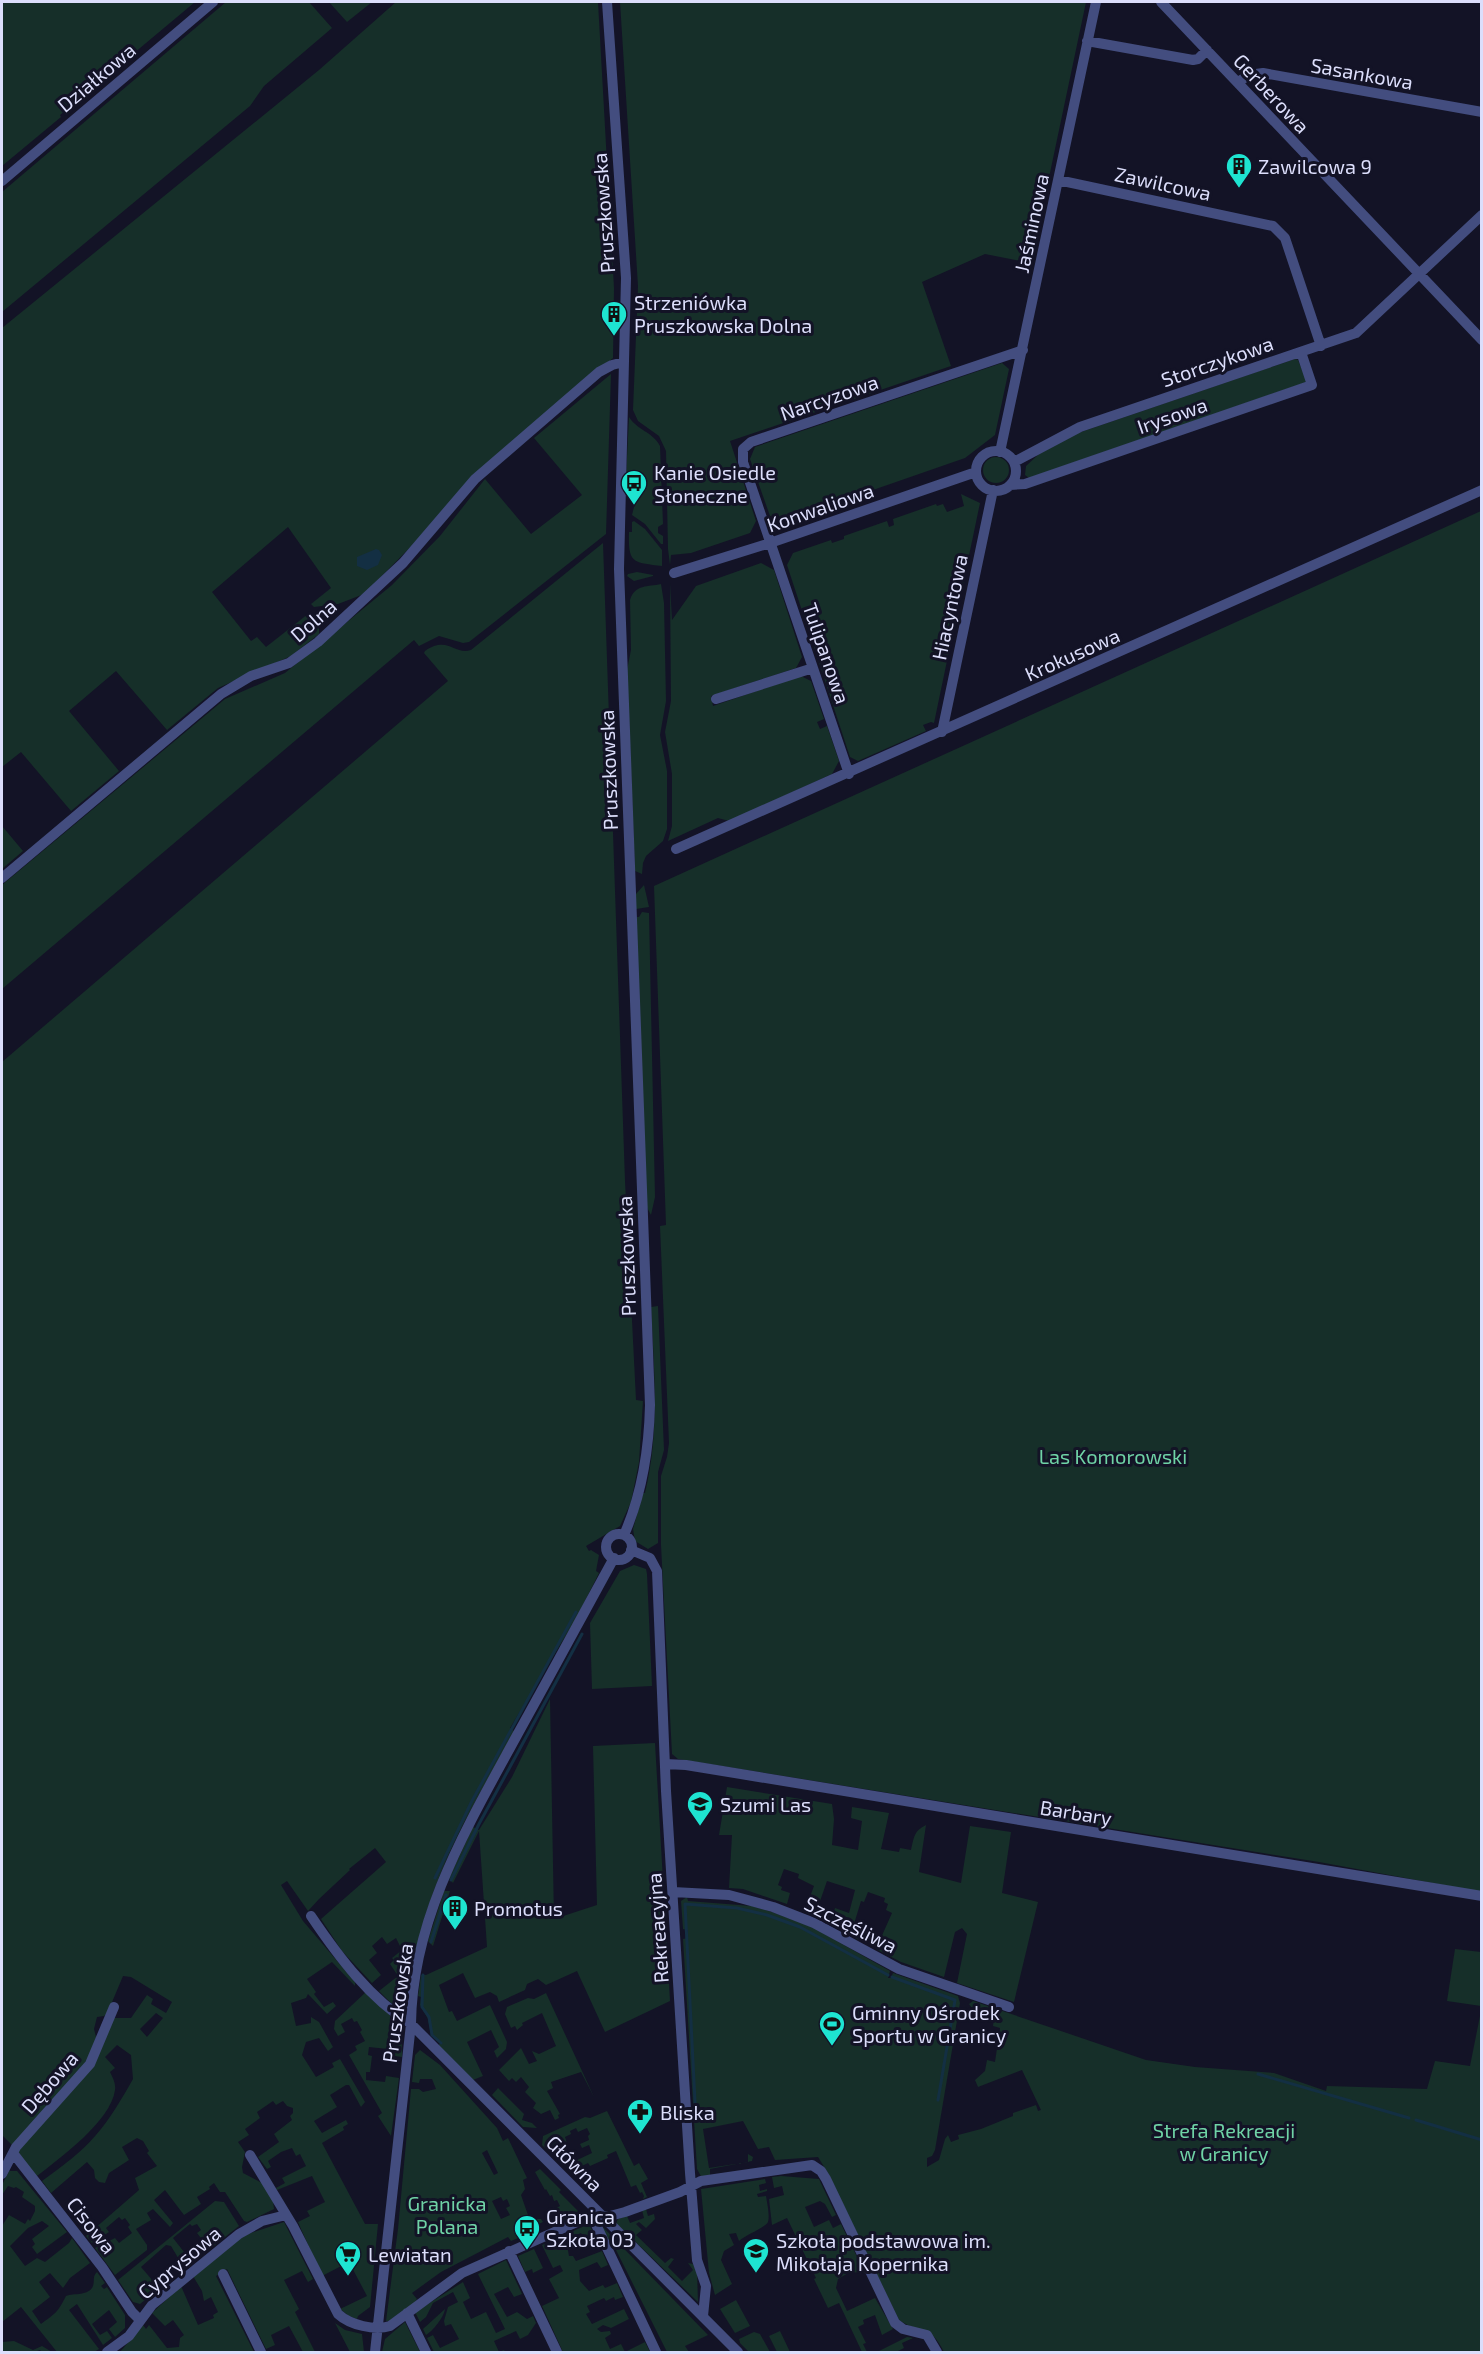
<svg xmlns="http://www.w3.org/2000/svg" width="1483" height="2354" font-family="'Exo 2',sans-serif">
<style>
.green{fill:#162f29;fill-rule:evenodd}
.water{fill:#132f43}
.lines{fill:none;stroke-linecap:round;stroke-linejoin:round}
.stream{stroke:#132f43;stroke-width:3}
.minor{stroke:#434d7f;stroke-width:10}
.labels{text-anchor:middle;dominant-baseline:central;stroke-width:6;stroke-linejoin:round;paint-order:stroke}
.street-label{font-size:20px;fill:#dcdefb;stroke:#131326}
.poi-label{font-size:20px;fill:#dcdefb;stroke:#131326;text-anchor:start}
.park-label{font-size:20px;fill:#6fd3a6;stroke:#131326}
</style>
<rect width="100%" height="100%" fill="#131326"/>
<!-- green -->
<path class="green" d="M5 2H195L60 115 61 117 2 166V4Z
M226 2H309L332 28 264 86 250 106 2 312V192Z
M329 2H372L347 22Z
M396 2H598L614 288 613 358 524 432 364 594 338 604 314 607 311 604 331 588 288 527 212 592 251 641 257 637 266 647 308 614 319 627V634L291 656 218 688 167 730 116 671 69 711 119 771 71 811 21 752 2 767V328L319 70Z
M620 2H1086L1031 263 985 254 922 282 951 366 730 441 756 521 750 533 691 553 671 555 670 565 668 549 666 451 659 436 638 421 633 410 638 286Z
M1295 359 1298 360 1307 382 1029 478 1025 475 1026 466 1039 454 1078 433Z
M1002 363 1009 369 995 435 965 458 781 522 770 516 750 459 755 447Z
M611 374 606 534 469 642 463 643 439 636 419 646 414 640 2 989V885L225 699 285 673 392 585 440 536 485 479 531 534 582 495 534 438Z
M629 417C637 430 653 432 660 446L663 524 658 527V533L663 536V544H661L645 524 632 515 635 503 630 501 626 478Z
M983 470a13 13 0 1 1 26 0a13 13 0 1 1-26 0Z
M961 494 980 503 934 723 931 722 923 725 926 731 858 761 850 757 787 565 793 553 831 540 832 543 844 539V536L887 521 889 527 894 525 893 519 936 504 937 506 943 504 947 512 964 506Z
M1481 511V1892L1319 1862 678 1759 672 1754 661 1545V1476L667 1457 669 1443 660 1226 666 1225 654 886Z
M634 521 645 529 662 550V566C633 562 628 564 629 532H632V522Z
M603 543 625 1181 636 1400 643 1401 639 1462 631 1502 620 1526 586 1546 589 1551 591 1550 599 1555 596 1571 599 1573 577 1617 510 1728 514 1731C489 1778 460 1825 440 1875 424 1913 414 1954 408 1995H405L403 2004 395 2007 379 1991 398 1976 390 1964 394 1960 392 1958 402 1950 396 1938 387 1944 382 1937 372 1946 377 1953 369 1960 381 1975 372 1983 342 1951 321 1919 386 1862 375 1848 349 1869 350 1870 319 1899 308 1911 287 1881 281 1885 303 1921 355 1982V1986L332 1962 307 1979 316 1992 314 1994 324 2007 333 2002 336 2006 327 2014 308 1994 306 1998 291 2003 296 2026 311 2023V2017L319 2022 333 2047 328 2051 319 2038 306 2042 302 2055 316 2077 334 2067 332 2063 340 2059 365 2102 361 2107 349 2085H346L330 2095 337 2107 314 2121 322 2133 346 2120 348 2124 343 2127 344 2130 322 2143 365 2224H378L370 2307 358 2316 357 2319 349 2316 340 2309 367 2296 349 2262 322 2276 301 2229 298 2222 310 2216 307 2211 325 2202 312 2176 277 2190 276 2188 285 2183 282 2178 306 2166 300 2154 296 2156 292 2148 281 2152 268 2161 271 2167 267 2169 258 2157 279 2142 274 2134 292 2120 290 2116 293 2113V2108L287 2106 283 2101 276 2105 273 2101 257 2112 260 2118 245 2129 249 2135 238 2142 245 2152 242 2167 243 2173 262 2183 273 2201 274 2209 247 2222 244 2221 225 2192H220L214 2183 209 2187 210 2189 197 2197 201 2204 184 2215 165 2190 154 2200 173 2223 170 2227 153 2209 147 2213 151 2220 136 2229 147 2245V2250L115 2275 95 2248 115 2238 119 2243 132 2233 128 2227 130 2225 125 2218 122 2220 119 2217 106 2228 109 2232 92 2243 86 2236 139 2190 135 2178 157 2166 147 2153 149 2151 143 2141 137 2138 122 2147 129 2160 109 2173 105 2183 99 2182 95 2178 94 2170 87 2162 51 2193 42 2181C61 2167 81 2153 96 2135 111 2118 122 2098 133 2079L131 2055 117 2045 105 2057 115 2068 110 2072C113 2078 116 2084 115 2090 111 2121 60 2158 37 2176L21 2158 17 2150 93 2066 113 2018H131L147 1995 153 1999 151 2004 166 2013 172 2002 131 1977 123 1976 107 2014 104 2016 97 2017 94 2029 97 2041 91 2057 13 2146 2 2135V1062L448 681 424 653 425 651C448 635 455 656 471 650ZM156 2013 163 2018 147 2037 140 2029Z
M761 563 774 570 802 657 796 668 711 696 713 706 801 676 811 681 824 719 817 722 820 729 827 726 839 761 832 774 729 821 718 818 668 841 672 826V774L665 732 671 701 670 583 672 620 696 586Z
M637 572 653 575V576L634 581 627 576 628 574Z
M661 584 664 603 666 701 660 735 667 771V829L663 841 646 856 643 863 642 874 635 871 627 670 631 650 630 600C635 584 648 587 661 584Z
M2 826 23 851 2 869Z
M644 885 649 907 636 909V894Z
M642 912 649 913 655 1197 651 1215 644 1202 636 917H639Z
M658 1306 664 1450 658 1472V1543L648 1549 635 1541 633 1529 643 1493H645C660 1431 654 1369 651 1307Z
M634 1565 646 1569 647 1574 652 1686 592 1689 590 1623 620 1571Z
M550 1699 554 1919 597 1905 593 1746 655 1743 670 2001 605 2032 577 1971 546 1985 538 1979 527 1984 525 1990 499 2002 497 1996 490 1992 475 1998 463 1973 439 1985 449 2012 452 2011 457 2021 490 2005 507 2042 506 2049 497 2058 494 2051 499 2047 491 2030 467 2042 483 2076 473 2080 438 2046 440 2043 431 2035 428 2019 420 2005 421 1997 418 1996 421 1975H426L487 1947 479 1831 453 1883 449 1878 473 1827 479 1830 512 1777Z
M727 1787 832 1804 834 1819 832 1845 858 1850 862 1821 851 1818 852 1807 889 1813 881 1849 899 1852 900 1848 911 1850C914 1837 914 1831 926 1825L919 1872 961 1883 970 1826 1011 1832 1002 1893 1038 1902 1014 2002 957 1983 967 1934 962 1928 955 1932 944 1977 901 1962 876 1949 892 1913 886 1910 888 1904 884 1902 885 1898 868 1892 864 1902 861 1901 854 1924 863 1927 859 1940 830 1923 835 1908 849 1913 855 1890 827 1881 818 1907 813 1913 805 1910 814 1886 798 1878 799 1874 784 1869 778 1885 782 1887 781 1890 790 1893 787 1904 743 1889 729 1888 732 1835H719Z
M444 1891H450L433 1946 428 1941Z
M687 1897 688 1901 752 1906 772 1912 812 1927 890 1971 888 1978H891L893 1973 958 1996 960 2003 935 2150 932 2156 927 2158V2167L939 2160 945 2139 948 2135 951 2142 959 2139 958 2135 981 2129 1013 2116V2113L1036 2105 1038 2111 1041 2110 1022 2070 978 2087 975 2080 985 2071 987 2060 995 2062 1000 2028 993 2026 994 2018 974 2011 969 2004 973 2001 1146 2060 1195 2067 1274 2073 1326 2091 1327 2086 1427 2089 1435 2061 1470 2066 1481 2011V2352H944C930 2323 921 2335 899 2320L828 2173 818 2157 775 2160 769 2147 758 2149 743 2121 703 2129 709 2168 748 2162V2154L753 2157 752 2161 710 2169V2176L702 2178 697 2169 683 1939 688 1938V1930L683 1929 681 1901Z
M1455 1949 1481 1952V2006L1447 2001Z
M367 1991C388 2012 404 2025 402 2057L388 2055V2049L369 2047 368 2055 372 2056 370 2072H366V2080L385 2082 386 2076 399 2078 391 2136 378 2116 382 2113 349 2055 357 2050 355 2046 365 2041 360 2032 362 2030 357 2021 354 2022 352 2018 341 2024 345 2032 338 2036 334 2029 335 2021Z
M546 1993 594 2097 581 2072 551 2082 553 2088 547 2091 560 2114 558 2115 559 2118 555 2120 550 2110 541 2114 533 2108 536 2103 525 2092 529 2087 521 2077 516 2082 512 2078 509 2081 499 2070 521 2048 529 2064 537 2061 532 2051 539 2054 556 2046 542 2013 522 2023 523 2025 517 2030 515 2026 511 2028 505 2014 507 2007 528 1998 534 1999Z
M420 2050 440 2065 497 2128 503 2141 508 2138 527 2178 523 2180 525 2189 521 2195 528 2215H530L533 2219H541L543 2222 532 2227 536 2234 530 2236 528 2234 511 2241 508 2237 441 2272 412 2293 417 2299 412 2306 389 2321H386L398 2229 411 2089H419L423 2092 436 2089 432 2079H420L419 2083 412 2082 415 2055ZM487 2150 498 2173 494 2175 482 2153ZM501 2197 503 2201 507 2199 510 2206 506 2208 510 2215 501 2219 492 2201Z
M498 2088 524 2114 522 2120 532 2123 537 2128 523 2127 492 2095Z
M641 2107 646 2119 634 2125 629 2113Z
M607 2111 634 2166 639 2163 648 2179 641 2183 647 2197 643 2199 644 2196 642 2192 640 2193 636 2185 631 2187 616 2151 607 2155 608 2158 590 2166 588 2163 570 2172 563 2163 575 2161 592 2153 589 2145 582 2148 580 2144 589 2140 588 2136 590 2134 587 2128 578 2132 576 2128 570 2131 571 2134 565 2137 567 2143 549 2152 542 2145 543 2136 585 2117 590 2118Z
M540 2169 561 2190 559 2192 582 2215 558 2225 553 2213 556 2212 554 2209 560 2206 557 2200 554 2201 552 2195 550 2196 546 2189 545 2190 535 2172Z
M9 2171H17L67 2232 37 2254 32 2247 35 2244 32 2239 49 2226 42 2221 28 2228 10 2246 25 2266 37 2258 45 2262 69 2243 72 2238 90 2263 70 2278 63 2288 50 2273 39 2282 50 2297 32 2311 41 2324C56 2313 58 2312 66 2296 74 2293 89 2296 93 2286 95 2280 92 2277 97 2272L105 2283 101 2286 104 2289 107 2287 125 2315V2328L115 2337 109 2329 117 2322 109 2310 92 2324 100 2335 107 2331 112 2338 103 2345 77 2304 69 2310 99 2349 94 2352H57L21 2307 2 2322V2226L9 2215 25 2224 28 2219 30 2221 35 2211V2206L22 2197 24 2192 16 2187 14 2188 8 2186 2 2195V2185Z
M781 2176 819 2179 836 2215 832 2217 825 2204 820 2201 805 2207 814 2227 829 2220 833 2228 841 2224 865 2273 850 2272 838 2279 836 2288 847 2311 875 2298 893 2329 882 2335 875 2315 863 2320 864 2324 858 2327 866 2343 863 2344 867 2352H862L839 2303 828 2308 814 2279 816 2278 787 2218 772 2225 769 2199 784 2195 782 2186 774 2188 772 2177Z
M765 2179 766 2183 759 2185 760 2191 767 2189V2191L757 2194 758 2197 766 2196C767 2203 770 2215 768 2222 766 2227 745 2235 739 2241L736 2233 729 2234 734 2245 724 2251 721 2260 732 2284 715 2295 709 2273 701 2189Z
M215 2201 224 2202 239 2226 210 2249 202 2243 204 2242 197 2233 201 2230 197 2224 192 2226 190 2224 173 2238 188 2257H190L194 2262 180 2273V2261L171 2246 166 2245 141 2267 153 2281 165 2272H169L173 2278 140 2304 133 2302 118 2280Z
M646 2209 648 2216 654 2214 655 2219 646 2228 639 2222 636 2224 642 2230 636 2235 665 2263 671 2258 674 2259 668 2267 682 2281 693 2270 688 2263 693 2264 697 2271 698 2302 616 2223 618 2219 627 2216 630 2223 644 2218 642 2210Z
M284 2222 313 2279 308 2282 302 2271 284 2280 299 2309 295 2312 315 2352H303L289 2326 271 2335 275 2345 266 2349 227 2269 216 2276 254 2352H120L143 2325 146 2329 149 2325 167 2348 179 2347 180 2338 184 2335 173 2320 165 2326 152 2313 181 2286 198 2325 214 2318 213 2315 218 2312 211 2297 204 2301 202 2291 193 2276 245 2235Z
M599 2223 708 2335 685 2346 689 2352H667L616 2250 606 2239Z
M589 2224 596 2239 587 2243 581 2233 566 2240 569 2256H573L576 2261 602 2251 608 2265 601 2268 597 2262 579 2270 580 2281 589 2291 603 2285 605 2288 617 2283 623 2297 615 2300 614 2297 606 2301 604 2298 587 2306 590 2312 586 2314 592 2324 624 2309 629 2319 611 2328 603 2325 597 2329 601 2332 610 2331 611 2334 605 2338 610 2349 621 2344 625 2352 645 2342 650 2352H563L542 2306 559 2298 549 2279 563 2271 560 2265 553 2268 542 2245Z
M534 2249 543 2268 533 2273 532 2269 525 2272 518 2256Z
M506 2260 522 2294 514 2297 508 2287 494 2294 507 2317 517 2312 527 2319 533 2316 536 2323 528 2335 520 2339 516 2331 494 2341 499 2352 504 2350 505 2352H434L427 2338 433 2335 440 2348 459 2339 451 2324 445 2326 444 2321 448 2307 458 2302 453 2292 433 2303 426 2317 420 2322 415 2312 463 2282 470 2298 463 2302 471 2319 486 2312 496 2333 505 2329 478 2274Z
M736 2300 750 2326 735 2333 720 2309Z
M445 2309C444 2317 433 2331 426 2335L423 2329Z
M405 2322 420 2352H382L385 2339Z
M335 2323 345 2330 362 2334 364 2352H350Z
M780 2331 790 2352H777L769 2336Z
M754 2332 760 2334 770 2352H749L740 2343 739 2339Z
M907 2337 913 2338 902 2343 904 2348 896 2352H877Z
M14 2341 33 2350 42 2346 52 2352H42L40 2350 34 2352H2V2342Z"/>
<!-- water -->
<path class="water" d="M376 549 379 550 382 555 378 565 367 570 357 566V557Z"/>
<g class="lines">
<!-- stream -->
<path class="stream" d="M435 1878 472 1801 576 1612
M451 1880 479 1824 582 1634
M431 1942 446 1895
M423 1975 422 2007 429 2017 432 2035 441 2043
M892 1977 955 2000 938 2100
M1258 2074 1409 2118
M1416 2120 1482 2140
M696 2121 685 1904 737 1908 767 1915 800 1927 888 1975"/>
<!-- minor -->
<path class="minor" d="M607 2 626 278 619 569 650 1405C649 1450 642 1494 624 1535
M1161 2 1482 340
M1087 41 1193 60 1198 59 1207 50
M1238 82 1249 75 1263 73 1482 112
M1058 180 1273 226 1285 238 1321 346
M2 181 213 2
M976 471a20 20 0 1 1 40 0a20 20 0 1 1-40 0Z
M1000 452 1096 2
M1014 462 1080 427 1356 333 1482 215
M1010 485 1025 484 1312 385 1301 352
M674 573 770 543 976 472
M716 699 813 668
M942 732 993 490
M849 774 743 462V449L751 442 1023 350
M676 849 1482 490
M2 878 221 694 251 676 289 663 318 642 403 563 475 479 599 372 612 365 624 362
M606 1547a13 13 0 1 1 26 0a13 13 0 1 1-26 0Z
M631 1550 650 1558 657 1571 666 1791 690 2173 697 2260 706 2286 703 2316
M665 1764 686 1765 1482 1896
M673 1892 729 1895 773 1907 814 1923 899 1969 1009 2007
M311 1916C338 1956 370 1999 411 2024L738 2352
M13 2153 102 2267 132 2312 140 2320
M250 2155 293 2226 338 2314C350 2325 375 2331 390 2326L462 2273 586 2218 595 2215 610 2216 625 2212 680 2192 701 2181 812 2165 821 2171 826 2179 895 2323 903 2329 927 2335 937 2352
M2 2174 16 2147 90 2064 114 2007
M592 2216 656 2352
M509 2251 557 2352
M223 2274 261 2352
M407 2313 426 2352
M107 2352 129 2336 152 2305 239 2234 262 2221 286 2215
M375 2352 411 2024C412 1919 467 1827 516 1737 549 1678 581 1618 614 1558"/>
</g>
<!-- icons -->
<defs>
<g id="building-pin" transform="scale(1.35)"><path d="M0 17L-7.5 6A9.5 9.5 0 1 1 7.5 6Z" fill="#1ee4d1" stroke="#131326"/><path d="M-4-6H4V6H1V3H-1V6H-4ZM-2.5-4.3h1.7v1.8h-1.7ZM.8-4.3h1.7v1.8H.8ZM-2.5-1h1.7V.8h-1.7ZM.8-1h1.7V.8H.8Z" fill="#111"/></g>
<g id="bus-pin" transform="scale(1.35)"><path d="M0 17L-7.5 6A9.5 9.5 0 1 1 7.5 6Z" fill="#1ee4d1" stroke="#131326"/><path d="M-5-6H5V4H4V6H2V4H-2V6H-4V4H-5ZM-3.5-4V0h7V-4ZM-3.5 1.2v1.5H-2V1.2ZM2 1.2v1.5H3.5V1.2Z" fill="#111"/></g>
<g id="school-pin" transform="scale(1.35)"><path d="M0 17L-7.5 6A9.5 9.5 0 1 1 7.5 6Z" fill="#1ee4d1" stroke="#131326"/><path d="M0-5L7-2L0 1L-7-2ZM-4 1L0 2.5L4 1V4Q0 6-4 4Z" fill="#111"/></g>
<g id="stadium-pin" transform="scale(1.35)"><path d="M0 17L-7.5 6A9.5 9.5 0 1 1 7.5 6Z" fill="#1ee4d1" stroke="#131326"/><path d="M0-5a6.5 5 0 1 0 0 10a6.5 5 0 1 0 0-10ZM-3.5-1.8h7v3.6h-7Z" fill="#111"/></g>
<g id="pharmacy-pin" transform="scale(1.35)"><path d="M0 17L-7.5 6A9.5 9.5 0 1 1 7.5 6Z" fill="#1ee4d1" stroke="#131326"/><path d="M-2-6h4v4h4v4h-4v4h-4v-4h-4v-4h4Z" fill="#111"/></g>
<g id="supermarket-pin" transform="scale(1.35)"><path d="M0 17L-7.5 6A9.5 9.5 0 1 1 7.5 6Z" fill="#1ee4d1" stroke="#131326"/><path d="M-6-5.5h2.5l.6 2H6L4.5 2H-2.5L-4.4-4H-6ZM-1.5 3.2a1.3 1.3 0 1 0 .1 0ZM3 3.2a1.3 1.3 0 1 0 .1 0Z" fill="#111"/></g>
</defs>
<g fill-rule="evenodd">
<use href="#building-pin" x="1239" y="166"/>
<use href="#building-pin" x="614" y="314"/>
<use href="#bus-pin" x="634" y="483"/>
<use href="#school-pin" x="700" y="1804"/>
<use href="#building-pin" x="455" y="1908"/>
<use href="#stadium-pin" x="832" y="2024"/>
<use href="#pharmacy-pin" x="640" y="2112"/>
<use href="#bus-pin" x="527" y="2228"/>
<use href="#school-pin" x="756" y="2251"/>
<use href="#supermarket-pin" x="348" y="2254"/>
</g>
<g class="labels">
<!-- street labels -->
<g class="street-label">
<text transform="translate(1362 73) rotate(10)">Sasankowa</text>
<text transform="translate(96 77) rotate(-40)">Działkowa</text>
<text transform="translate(1272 93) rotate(47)">Gerberowa</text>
<text transform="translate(1163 183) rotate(12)">Zawilcowa</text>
<text transform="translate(603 213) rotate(-94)">Pruszkowska</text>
<text transform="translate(1031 223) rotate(-78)">Jaśminowa</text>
<text transform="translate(1217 361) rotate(-19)">Storczykowa</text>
<text transform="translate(829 397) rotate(-19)">Narcyzowa</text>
<text transform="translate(1172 415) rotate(-19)">Irysowa</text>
<text transform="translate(820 507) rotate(-19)">Konwaliowa</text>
<text transform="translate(949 607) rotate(-78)">Hiacyntowa</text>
<text transform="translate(313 620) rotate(-41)">Dolna</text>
<text transform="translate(827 653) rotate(71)">Tulipanowa</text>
<text transform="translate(1072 654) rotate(-24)">Krokusowa</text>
<text transform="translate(608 770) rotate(-92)">Pruszkowska</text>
<text transform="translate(626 1256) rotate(-92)">Pruszkowska</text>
<text transform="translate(1076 1812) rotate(9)">Barbary</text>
<text transform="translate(851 1924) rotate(27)">Szczęśliwa</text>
<text transform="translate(657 1928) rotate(-94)">Rekreacyjna</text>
<text transform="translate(397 2003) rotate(-82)">Pruszkowska</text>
<text transform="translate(49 2082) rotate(-49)">Dębowa</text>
<text transform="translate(575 2163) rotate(45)">Główna</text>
<text transform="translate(92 2225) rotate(52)">Cisowa</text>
<text transform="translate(179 2262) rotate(-40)">Cyprysowa</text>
</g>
<!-- poi labels -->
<g class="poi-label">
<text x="1258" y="166">Zawilcowa 9</text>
<text x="634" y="302">Strzeniówka<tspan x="634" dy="23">Pruszkowska Dolna</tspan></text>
<text x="654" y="472">Kanie Osiedle<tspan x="654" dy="23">Słoneczne</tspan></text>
<text x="720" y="1804">Szumi Las</text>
<text x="474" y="1908">Promotus</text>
<text x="852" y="2012">Gminny Ośrodek<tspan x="852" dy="23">Sportu w Granicy</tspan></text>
<text x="660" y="2112">Bliska</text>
<text x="546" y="2216">Granica<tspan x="546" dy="23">Szkoła 03</tspan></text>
<text x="776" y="2240">Szkoła podstawowa im.<tspan x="776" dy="23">Mikołaja Kopernika</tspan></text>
<text x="368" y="2254">Lewiatan</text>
</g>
<!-- park labels -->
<g class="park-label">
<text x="1113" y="1456">Las Komorowski</text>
<text x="1224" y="2130">Strefa Rekreacji<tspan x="1224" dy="23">w Granicy</tspan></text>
<text x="447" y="2203">Granicka<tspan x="447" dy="23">Polana</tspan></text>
</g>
</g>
<!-- border -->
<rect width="1483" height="2354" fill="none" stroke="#dcdefb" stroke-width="6"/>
</svg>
